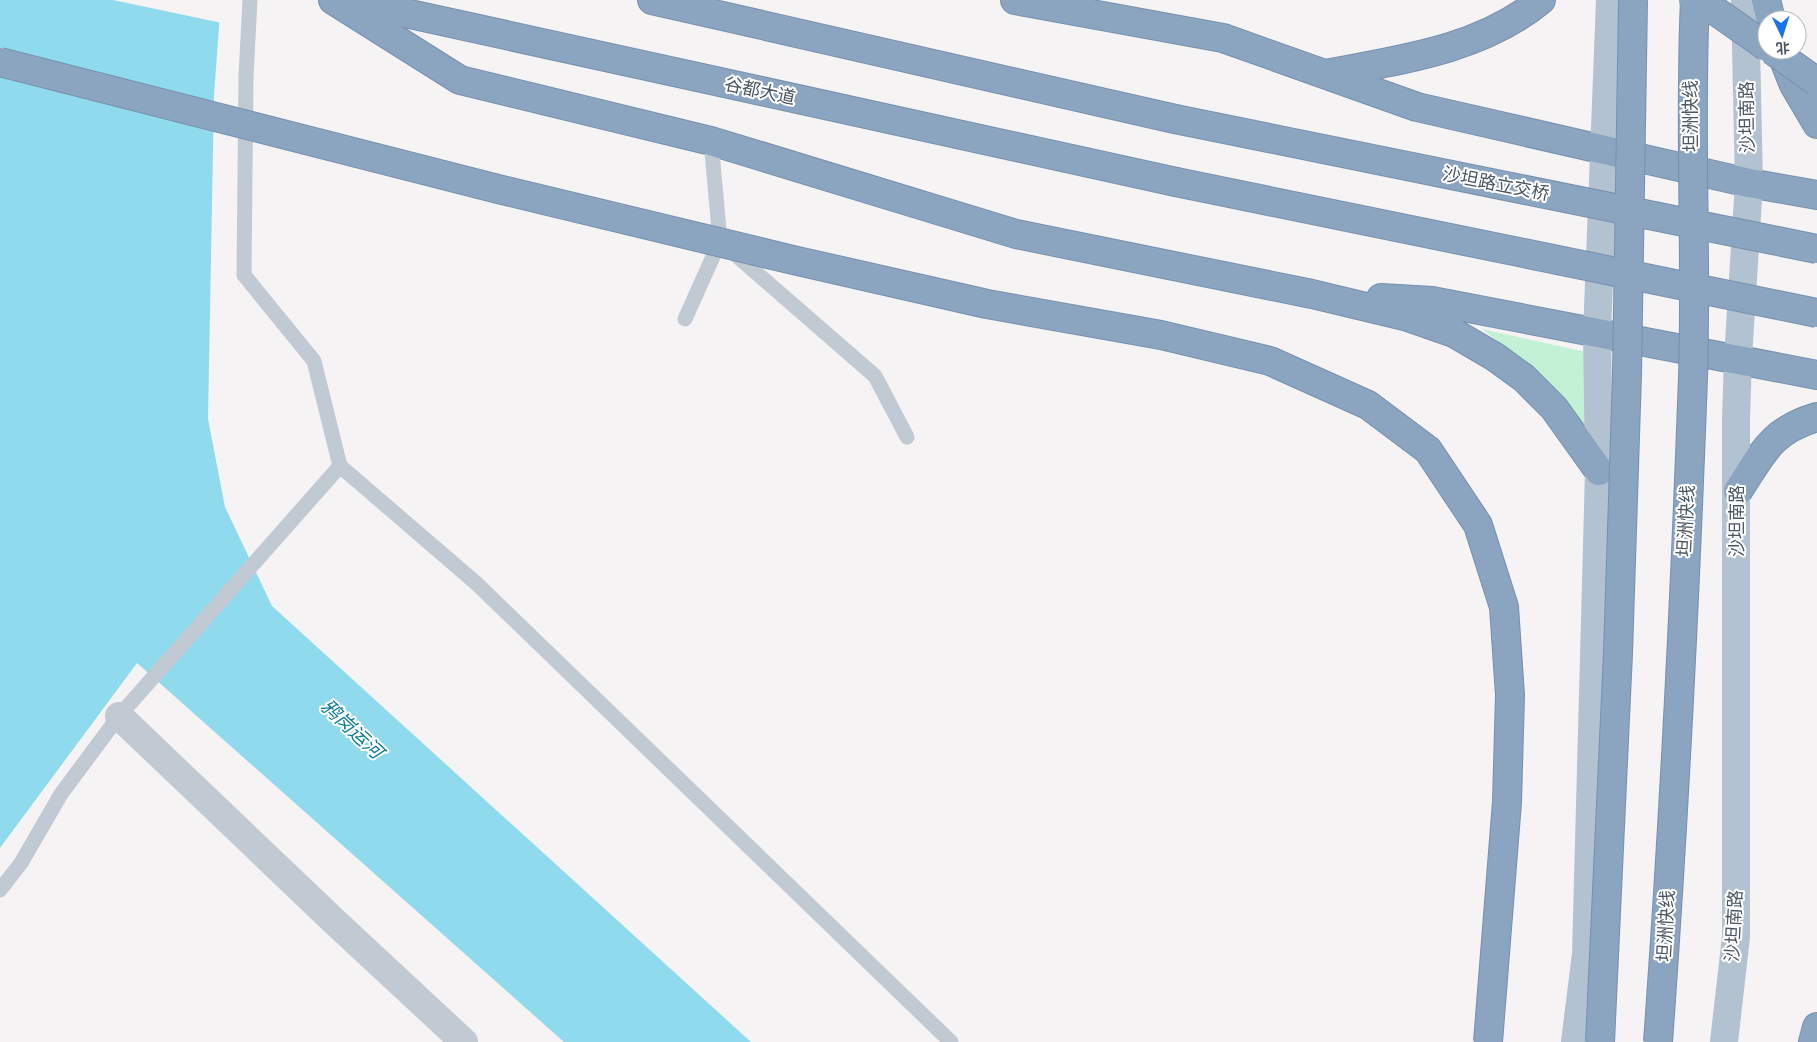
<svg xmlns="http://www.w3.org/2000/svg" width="1817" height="1042" font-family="Helvetica,'Noto Sans SC',sans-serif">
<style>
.green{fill:#c3f1d5}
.water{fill:#90daee}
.pier{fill:#f5f3f3}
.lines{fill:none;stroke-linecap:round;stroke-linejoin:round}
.highway-casing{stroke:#7690ad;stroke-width:30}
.lane{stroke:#c1cad2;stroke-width:15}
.street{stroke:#c1cad2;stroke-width:28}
.primary{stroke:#b3c2d1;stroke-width:28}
.highway{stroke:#8ba5c1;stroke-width:28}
.highway-bridge-casing{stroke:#7690ad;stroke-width:30;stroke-linecap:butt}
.highway-bridge{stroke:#8ba5c1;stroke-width:28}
.labels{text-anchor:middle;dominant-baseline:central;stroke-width:4;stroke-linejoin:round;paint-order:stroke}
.street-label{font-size:18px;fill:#4a5661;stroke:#fff}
.water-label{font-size:19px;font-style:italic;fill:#0c7c9b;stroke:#fff}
</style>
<rect width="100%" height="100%" fill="#f5f3f3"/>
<!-- green -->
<path class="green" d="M1482 329 1590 353V450L1526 363Z"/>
<!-- water -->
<path class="water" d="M0 0H221L214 95 208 419 225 507 272 606 751 1042H564L137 663 0 848Z"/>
<!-- pier -->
<path class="pier" d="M113 0H223L222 23Z"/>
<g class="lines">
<!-- highway casing -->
<g class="highway-casing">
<path id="highway" d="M333 0 460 80 711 141 1016 234 1312 294 1408 317 1454 333 1495 357 1524 378 1554 408 1599 471
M346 0 1176 182
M652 0 1175 119
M1015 0 1223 38 1417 107 1749 183 1817 195
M1766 0 1771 20
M1780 50 1794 85 1817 124
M1325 74C1399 60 1481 50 1541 0
M1381 298 1432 301 1817 375
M1738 491C1763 453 1770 431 1817 417
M1813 1042 1817 1027"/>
</g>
<!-- lane -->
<path class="lane" d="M250 0 246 76 244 275 314 361 340 466 476 583 951 1042
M729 249 875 376 907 437
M685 319 720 241 711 141
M0 890 21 863 61 794 119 716 340 466"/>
<!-- street -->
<path class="street" d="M119 716 336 923 464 1042"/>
<!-- primary -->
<path class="primary" d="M1575 1042 1586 954 1599 471 1597 334 1610 0
M1724 1042 1736 937V419L1738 358 1749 183 1745 0"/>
<!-- highway -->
<use href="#highway" class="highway"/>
<!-- highway-bridge casing -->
<g class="highway-bridge-casing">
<path id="highway-bridge" d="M1693 0 1717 12 1767 47
M1772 50 1817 82
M0 62 502 190 793 260 987 304 1161 335 1270 361 1368 405 1428 450 1478 525 1504 607 1510 695 1507 802 1488 1042
M1175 119 1817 249
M1176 182 1817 313
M1600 1042 1618 653 1627 374 1633 0
M1658 1042C1674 821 1685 599 1693 377 1697 251 1689 126 1695 0"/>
</g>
<!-- highway-bridge -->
<use href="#highway-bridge" class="highway-bridge"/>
</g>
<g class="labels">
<!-- street labels -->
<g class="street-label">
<text transform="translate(760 91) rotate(12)">谷都大道</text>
<text transform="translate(1691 116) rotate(-90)">坦洲快线</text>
<text transform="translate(1747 117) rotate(-91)">沙坦南路</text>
<text transform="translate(1496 184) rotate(11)">沙坦路立交桥</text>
<text transform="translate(1686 521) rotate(-87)">坦洲快线</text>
<text transform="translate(1737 521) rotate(-90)">沙坦南路</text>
<text transform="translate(1666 926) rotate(-87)">坦洲快线</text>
<text transform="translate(1734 926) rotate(-87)">沙坦南路</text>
</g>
<!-- water labels -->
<g class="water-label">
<text transform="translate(352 729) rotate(43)">鸦岗运河</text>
</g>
</g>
<!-- north arrow -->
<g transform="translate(1782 35) rotate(176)"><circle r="24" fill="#ffffff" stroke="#b7bbc0"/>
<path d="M0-4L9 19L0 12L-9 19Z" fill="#1a73e8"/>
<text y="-8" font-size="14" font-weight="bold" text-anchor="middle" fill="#4a5661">北</text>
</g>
</svg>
